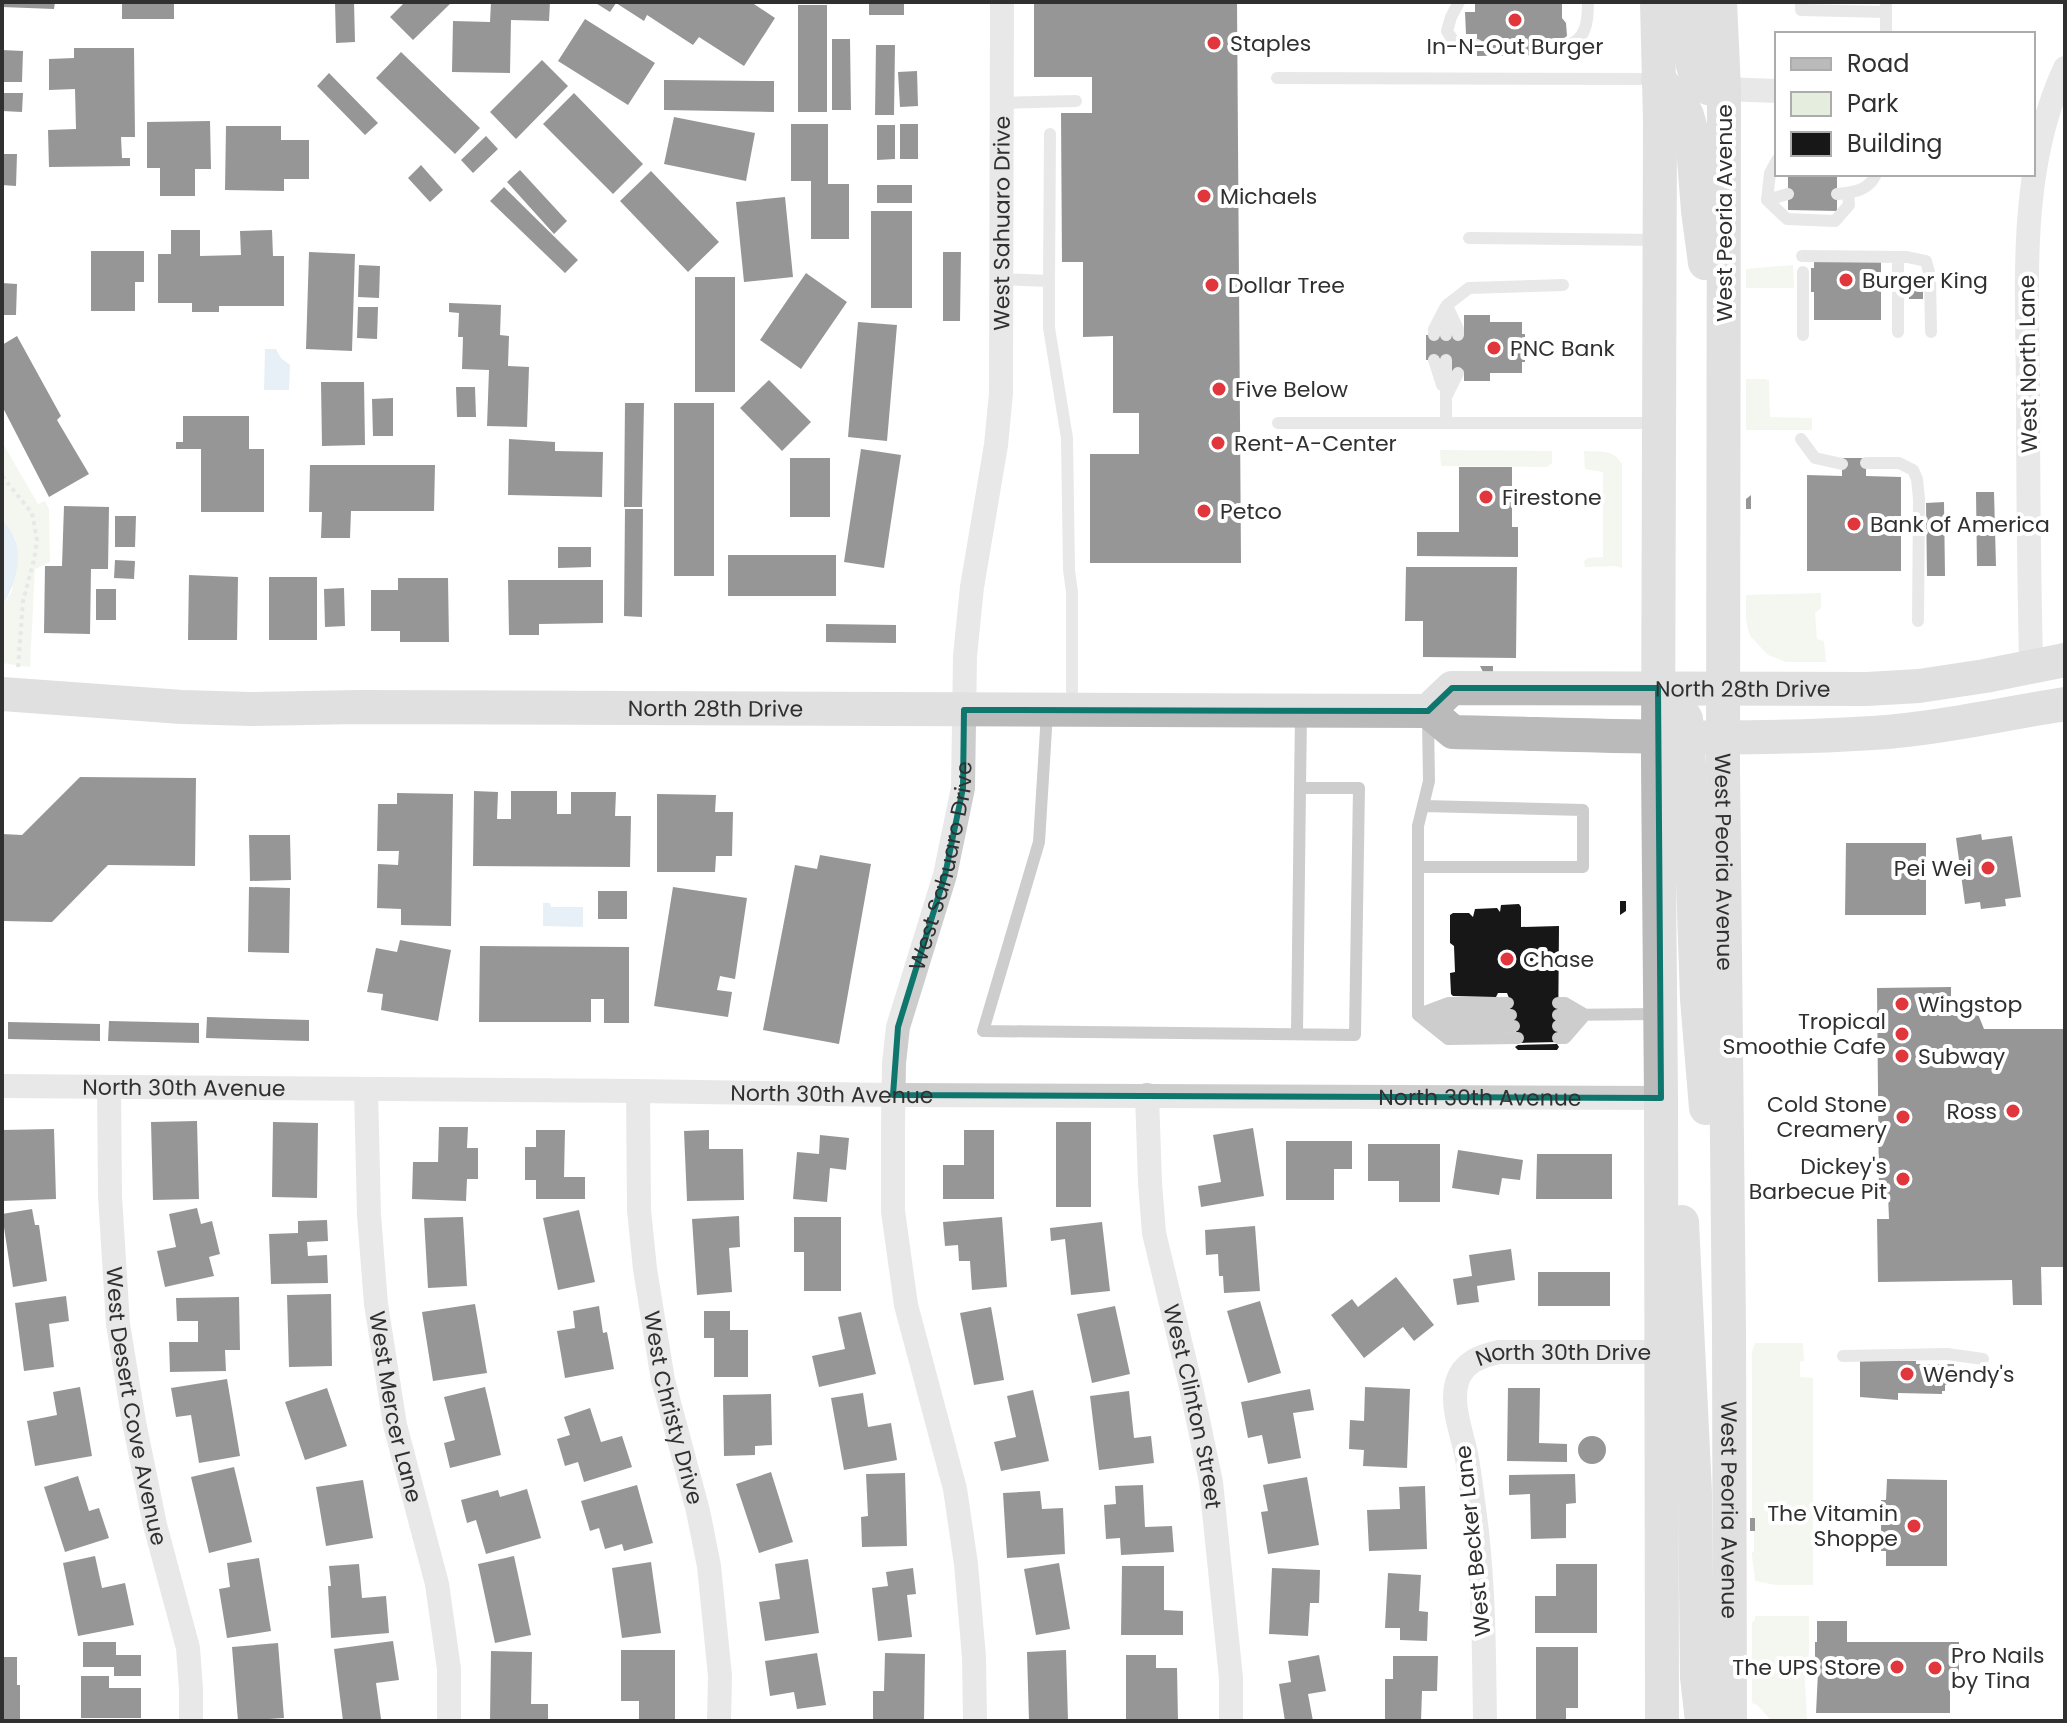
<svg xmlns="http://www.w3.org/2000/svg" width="2067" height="1723" font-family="Poppins,sans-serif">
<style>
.green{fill:#e5edde}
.water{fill:#cbdeec}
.building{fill:#171717}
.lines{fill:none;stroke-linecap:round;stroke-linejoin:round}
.path{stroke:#cdcdcd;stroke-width:4;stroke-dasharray:4 4;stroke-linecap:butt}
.lane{stroke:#cdcdcd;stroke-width:12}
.street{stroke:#cdcdcd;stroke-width:24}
.secondary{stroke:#bababa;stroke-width:34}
.marked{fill:none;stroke:#0f766e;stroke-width:6;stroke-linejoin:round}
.poi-dot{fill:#e2363d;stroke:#fff;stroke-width:3}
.labels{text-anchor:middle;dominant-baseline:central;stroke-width:8;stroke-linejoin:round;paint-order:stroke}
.poi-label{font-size:22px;fill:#303030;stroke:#fff;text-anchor:start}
.street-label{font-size:22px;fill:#303030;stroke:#fff}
</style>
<rect width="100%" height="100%" fill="#fff"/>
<!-- green -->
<path class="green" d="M1793 265 1794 288H1746V269Z
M1746 379H1766L1769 381 1770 417 1812 418V430H1746Z
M2 442 38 504 45 501 49 509 50 562 35 569 30 667 2 663V607L12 591 16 539 2 519Z
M1440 450 1552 451V463L1547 467 1441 466Z
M1584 451C1599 452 1614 449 1622 464V568L1615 566 1585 567 1584 561 1588 558 1603 557V472L1585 469Z
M1821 593V608L1815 613 1817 639 1824 641 1826 662H1786L1768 655 1751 637 1748 630 1746 620V595Z
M1755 1343H1803L1804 1361 1800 1362V1377L1813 1378V1585H1776L1755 1581C1755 1571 1752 1563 1752 1552H1754V1518H1752V1352Z
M1755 1616H1809V1652L1805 1681 1807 1721H1772L1757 1705 1752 1703V1622L1755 1620Z"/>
<!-- water -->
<path class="water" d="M265 349H276L281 358 290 365 289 390H264Z
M2 519C7 526 14 534 16 542 22 565 13 588 2 607Z
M543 903H550L551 907H583V927L543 926Z"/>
<!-- building -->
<path class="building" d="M2 2H55L54 9 2 7Z
M122 2H174V19H122Z
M335 2H354L355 42 336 43Z
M405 2H452L413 40 390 17Z
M491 2H550L549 21 511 20 510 73 452 72 453 21 490 22Z
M594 2H751L775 18 744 66 699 37 693 45 647 15 644 21 616 3 610 12Z
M869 2H904V15H869Z
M1034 2H1237L1241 563H1090V454H1139V413H1113V336L1083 337V262H1062L1061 113H1092V77H1034Z
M1475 2H1562V18L1566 23 1567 36 1564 38 1545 39V55L1477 56V34H1466L1465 12H1475Z
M798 5H827V112H798Z
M585 19 655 63 628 105 558 61Z
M832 39H850L851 110H832Z
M876 45H895L894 115H875Z
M74 48H134L135 137H121L122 158H130V166L49 167 48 130 76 129 75 89 49 90V59L74 58Z
M2 50 23 51 22 82H2Z
M401 52 480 128 455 154 376 78Z
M542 60 568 86 516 139 490 112Z
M917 71 918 106 900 107 898 72Z
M329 73 378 123 365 135 317 86Z
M664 80 774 81V112L664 110Z
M2 93H23L22 112 2 111Z
M574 93 643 164 613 194 543 124Z
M674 117 755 133 746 181 664 164Z
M210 121 211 169H195V196H160V168H147V122Z
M791 124H828V184H849V239H811V181H791Z
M900 124H918V159H900Z
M877 125H895V159L877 160Z
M226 126H281V140H309V179H284V191L225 190Z
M486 136 498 149 473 173 461 160Z
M2 154H17L16 186 2 185Z
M421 165 443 190 430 202 408 178Z
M520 170 567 221 554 234 507 182Z
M651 171 719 242 688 272 620 201Z
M1788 174H1837V211L1788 210Z
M877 185H912V203H877Z
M504 187 578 260 565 273 490 201Z
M785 197 793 277 744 282 736 202Z
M871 211H912V308H871Z
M171 230H200V256L241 255 240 231 272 230 273 256H284V306H219V312H192V303H158V254H171Z
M91 251H144V282H135V311H91Z
M309 252 355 254 352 351 306 349Z
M943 252H961L960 321H943Z
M1814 258H1881V320H1814V292H1811V268H1814Z
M359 265 380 266 379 298 358 297Z
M806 273 847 302 801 369 760 340Z
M1909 274H1923V299H1909Z
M695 277H735V392H695Z
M2 283 17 284 16 315H2Z
M449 303 501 305 500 335 509 336 508 366 529 367 527 427 487 426 489 370 462 369 463 337H458L459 313 449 312Z
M358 307H378L377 339 357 338Z
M1464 315H1490V322H1522V334H1525V362H1522V373H1490V381H1464V373H1451V360H1426V335H1464Z
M858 322 897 325 887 441 848 437Z
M17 336 61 416 57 420 89 474 49 497 2 406V345Z
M769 380 811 422 782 451 740 408Z
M321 382H364L365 445 322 446Z
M456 387H475L476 417H457Z
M393 398V436H373L372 399Z
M625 403H644L642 507H624Z
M674 403H714V576H674Z
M183 416H249V449H264V512H201V449H176V442H183Z
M509 439 555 442V451L603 452 602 497 508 495Z
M861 449 901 455 884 568 844 562Z
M790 458H830V517H790Z
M1842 458H1866V476L1901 477V571H1807V475L1842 476Z
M310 465H435L434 511H351L350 538H321L322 512H309Z
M1459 467H1512V527H1518V557L1417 556V532H1459Z
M1976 492H1994L1996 566H1977Z
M1751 495V509H1746V499Z
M1944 502 1945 576H1927L1926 503Z
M64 506 109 507 108 569H91L90 634 44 633 45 566H62Z
M625 509H643L642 617 624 616Z
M115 516H136L135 547H115Z
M558 547H591V567L558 568Z
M728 555H836V596H728Z
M115 560 135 561 134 579 114 578Z
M1406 567H1517L1516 658 1423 657V621H1405Z
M189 575 238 577 237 640H188Z
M269 577H317V640H269Z
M398 578H448L449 642H400V631H371V590H398Z
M508 580H603V623L539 624V635H509Z
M344 588 345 626 325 627 324 589Z
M96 589H116V620H96Z
M826 624 896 625V643L826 642Z
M1480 666H1493V672H1483Z
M80 777 196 778 195 866 108 865 52 922 2 921V834L22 835Z
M474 791 498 792 497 819H511V791H557V814H571V792H616L615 816H631L630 867 473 866Z
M397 793 453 794 451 926 401 925V909L377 908 378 864 398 865 399 851H377L378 804H397Z
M657 794 716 795 715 812H733L732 856H716L715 872H657Z
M1981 834 1982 840 2012 836 2021 897 2005 899 2006 906 1981 909 1980 902 1965 904 1956 838Z
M249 835H290L291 880 250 881Z
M1846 843H1926V915H1845Z
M820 855 871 864 839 1044 763 1030 795 865 817 869Z
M249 887 290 888 289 953 248 952Z
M673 887 747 898 735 979 720 976 717 990 732 992 728 1017 654 1006Z
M598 891H627V919H598Z
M1620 901H1626V911L1620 915Z
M1519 904 1521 907V927L1559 926 1558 1042 1519 1043 1507 998H1509L1507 993H1498L1496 997 1453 996 1451 994 1450 973 1455 972 1454 946 1450 943V915L1453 913H1469L1473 917 1475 909 1497 908 1500 912 1501 905Z
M400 940 451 950 438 1021 381 1010 383 994 367 992 376 948 397 952Z
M480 946 629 947V1023H604V999H591V1022H479Z
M1951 987V1004H1974L1984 1029H2065V1267H2041L2042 1305H2013L2012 1280 1878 1282 1877 1219H1889L1888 1195H1879L1877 988Z
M207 1017 309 1020V1041L206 1038Z
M109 1021 199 1023V1043L108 1041Z
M8 1022 100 1024V1041L8 1039Z
M1557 1044 1559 1047 1557 1050H1518L1515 1047 1518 1045Z
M197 1121 199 1199 153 1200 151 1122Z
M273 1122 318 1123 317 1198 272 1197Z
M1056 1122H1091V1207H1056Z
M439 1127H468L467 1148H478V1179H467L466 1201 412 1199 413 1162H438Z
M1253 1128 1264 1196 1201 1207 1198 1186 1221 1182 1213 1135Z
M54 1129 56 1199 2 1201V1130Z
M536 1130H565L564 1177H585V1199H536V1180H525V1147H536Z
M709 1130V1149H743L744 1200 687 1201 684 1131Z
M964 1130H994V1199H943V1165H964Z
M820 1135 849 1138 846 1170 830 1168 827 1202 793 1199 797 1152 819 1154Z
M1286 1141H1352V1169H1334V1200H1286Z
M1368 1144H1440V1202H1399V1181H1368Z
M1458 1150 1523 1160 1520 1180 1502 1178 1499 1195 1452 1188Z
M1537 1154H1612V1199H1536Z
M197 1208 201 1224 212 1221 220 1254 209 1257 214 1276 165 1287 157 1251 176 1247 169 1214Z
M32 1209 35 1225H39L47 1281 13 1287 2 1214Z
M579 1210 595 1282 558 1290 543 1218Z
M739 1216 740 1247 729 1248 732 1292 697 1295 692 1219Z
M463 1217 467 1286 428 1288 424 1218Z
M794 1217H841V1291H804V1252H794Z
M1002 1217 1007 1287 972 1290 970 1261H959L958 1245 945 1246 943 1222Z
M327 1220 328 1241 307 1242 308 1256 327 1255 328 1283 271 1284 269 1234 298 1233V1221Z
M1102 1222 1110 1291 1071 1295 1065 1239 1051 1241 1050 1228Z
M1255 1226 1260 1291 1224 1293 1223 1276H1219L1218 1254 1206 1255 1205 1230Z
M1511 1249 1515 1280 1477 1286 1479 1302 1457 1305 1453 1279 1472 1276 1469 1255Z
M1538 1272H1610V1306H1538Z
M1396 1277 1434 1325 1414 1341 1403 1327 1364 1358 1331 1315 1352 1299 1358 1307Z
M331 1294 332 1366 289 1367 287 1295Z
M66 1296 69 1321 49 1324 54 1367 24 1371 15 1303Z
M239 1297 240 1350H225L226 1371 170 1372 169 1342H198V1321H177L176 1298Z
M1260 1301 1281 1373 1248 1383 1227 1311Z
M475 1304 487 1373 433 1381 422 1312Z
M599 1306 603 1333 607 1332 614 1369 565 1378 557 1331 575 1328 573 1311Z
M1115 1306 1130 1374 1092 1383 1077 1314Z
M991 1307 1004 1380 974 1385 960 1313Z
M704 1311H730V1330H748V1377H714V1338H704Z
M861 1312 876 1374 819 1387 812 1356 845 1349 838 1317Z
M1860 1359H1900V1361H1916V1364H1954V1385H1945V1391H1942V1394L1898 1393V1400L1860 1397Z
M227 1379 240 1456 199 1463 191 1415 176 1417 171 1388Z
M80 1387 92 1456 35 1466 27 1421 57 1415 53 1392Z
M485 1387 501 1455 450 1468 444 1443 455 1440 444 1397Z
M1365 1387 1410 1389 1407 1468 1363 1466 1364 1450 1349 1449 1350 1420 1364 1421Z
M327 1388 347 1446 305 1460 285 1402Z
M1508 1388H1540L1539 1443 1567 1444V1462L1507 1461Z
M1310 1389 1314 1410 1293 1413 1301 1458 1268 1464 1262 1435 1248 1438 1241 1402Z
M1033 1390 1049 1461 1001 1471 994 1442 1016 1437 1007 1396Z
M1129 1391 1134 1438 1151 1436 1154 1463 1099 1470 1090 1396Z
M863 1393 868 1427 891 1423 897 1460 844 1470 831 1398Z
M771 1394 772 1445 755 1446V1455L724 1456 723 1395Z
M590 1408 601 1442 622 1436 632 1467 584 1482 578 1462 565 1466 557 1439 570 1435 564 1417Z
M1578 1450a14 14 0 1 1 28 0a14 14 0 1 1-28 0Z
M234 1467 252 1542 209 1553 191 1477Z
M771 1472 793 1542 759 1553 736 1484Z
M905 1473 907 1546 862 1547 861 1517 868 1516 866 1474Z
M1575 1474 1576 1503 1566 1504V1538L1531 1539 1530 1494 1509 1495V1475Z
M78 1476 89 1511 99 1508 109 1538 65 1552 44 1487Z
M1307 1477 1319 1545 1268 1554 1261 1512 1268 1511 1263 1485Z
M1887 1479 1947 1480V1566H1886V1551H1881V1500H1886Z
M363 1480 373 1538 326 1546 316 1487Z
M637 1485 653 1543 624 1551 622 1544 605 1549 599 1528 590 1531 581 1501Z
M1143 1485 1145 1527 1172 1526 1174 1552 1121 1555 1120 1538 1106 1539 1104 1505 1116 1504 1115 1486Z
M1425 1486 1427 1549 1369 1551 1367 1510 1400 1509 1399 1487Z
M527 1489 541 1538 486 1554 476 1520 467 1523 461 1500 498 1490 500 1497Z
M1040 1491 1042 1509 1063 1508 1065 1554 1007 1558 1003 1493Z
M1750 1518H1755V1531H1750Z
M95 1556 102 1588 125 1583 134 1625 78 1636 63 1563Z
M514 1556 531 1635 495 1643 478 1564Z
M259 1558 271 1631 227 1638 219 1589 230 1587 227 1563Z
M808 1559 819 1633 765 1641 759 1602 780 1599 775 1564Z
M651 1562 661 1633 622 1638 612 1568Z
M1059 1563 1070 1629 1036 1635 1024 1569Z
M359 1564 362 1598 386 1596 389 1633 331 1638 328 1586H331L329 1566Z
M1556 1564H1597V1633H1535V1596H1556Z
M1122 1566H1164V1610L1183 1611V1635H1121Z
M913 1568 916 1594 907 1595 912 1637 878 1641 872 1588 888 1586 886 1572Z
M1272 1568 1320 1570 1319 1603H1310L1308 1636 1269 1634Z
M1388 1573 1421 1575 1419 1611 1428 1612 1427 1641 1400 1640V1628H1385Z
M1817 1621H1847V1642H1959V1673H1950V1713H1816L1818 1672H1815V1642H1817Z
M393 1641 399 1680 376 1683 381 1719 343 1721 334 1649Z
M83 1642H116V1655H141V1676H114V1667H83Z
M278 1643 284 1718 238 1721 232 1647Z
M1536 1647H1578V1708H1566V1721H1536Z
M621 1650H675V1720H639V1701H621Z
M1066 1650 1068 1721H1029L1027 1652Z
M491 1651 532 1652 531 1704H548V1721H490Z
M817 1653 826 1705 797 1709 794 1692 770 1696 765 1661Z
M885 1653 925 1654 924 1721H873V1691H884Z
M1126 1655H1156V1668H1177L1178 1721H1126Z
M1319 1655 1326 1691 1308 1694 1313 1721H1285L1279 1684 1291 1682 1288 1661Z
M1393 1656H1438L1437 1691H1422L1421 1721H1385V1679H1393Z
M2 1657H17V1685H20V1720H2Z
M81 1676H109V1688H141V1718H81Z"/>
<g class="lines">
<!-- path -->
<path class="path" d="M2 476 32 513 37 540 34 560 23 601 18 668"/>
<!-- lane -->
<path class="lane" d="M1459 2 1451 17 1447 31 1454 42 1477 45
M1801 2V10L1886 12
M1886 34V2
M1545 46C1551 46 1559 48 1565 46 1587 41 1588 20 1588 2
M1277 78 1658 79
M1002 103 1076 101
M1837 194C1853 192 1869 191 1876 174
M1767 200 1787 219 1835 221 1849 205 1848 193
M1767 200 1770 173 1777 160
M1767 200 1788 194
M1469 238 1658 240
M1802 256 1907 257 1926 261 1930 276 1931 332
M1001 279 1049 281V328L1067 438 1069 570 1072 592V708
M1049 281 1050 134
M1448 308 1458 329V335
M1898 332V265
M1434 335V329L1445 308
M1446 335 1447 305 1469 288 1563 285
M1803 335V272
M1434 360 1442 385
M1446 360V423
M1447 395 1458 373
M1278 423H1656
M1801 439 1815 458 1842 464
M1866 463H1899L1913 470 1917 479 1919 499 1918 621
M1047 713 1039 842 983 1031 1355 1035 1359 788H1300L1301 714
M1418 867H1583V810L1423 806
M1558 1003H1565L1582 1013
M1424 1012 1448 1003H1508
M1418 1015V826L1429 781 1428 719
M1418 1015 1448 1039 1518 1038
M1425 1015H1511
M1558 1015 1657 1014
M1432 1021 1448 1027 1514 1026
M1558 1026H1565L1579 1018
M1297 1033 1300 788
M1558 1038H1565L1585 1015
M1843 1356 1947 1354 1983 1359"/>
<!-- street -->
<g class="street">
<path d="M1724 89 1777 91"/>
<path d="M2031 666C2029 573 2028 479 2028 386 2027 279 2019 167 2065 68"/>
<path id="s1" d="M2 1086 638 1091 893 1095 1661 1098"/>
<path id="s2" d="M109 1088 110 1196 118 1324 134 1422 155 1525 188 1648 191 1689V1721"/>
<path id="s3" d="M366 1089 369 1215 376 1304 395 1425 437 1584 449 1669V1721"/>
<path id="s4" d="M638 1091 639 1210 645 1269 663 1380 698 1511 709 1566 720 1676 719 1721"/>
<path id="s5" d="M1147 1095 1150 1183 1154 1233 1191 1387 1211 1482 1231 1678V1721"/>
<path id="s6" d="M975 1721 974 1657 966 1564 955 1489 906 1305 893 1211V1126L894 1063 898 1027 945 875 963 788 965 656 972 587 996 445 1001 393 1002 2"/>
<path id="s7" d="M1485 1721C1484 1658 1484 1595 1477 1532 1474 1508 1471 1483 1467 1459 1463 1435 1450 1406 1457 1382 1463 1362 1481 1356 1499 1352H1661"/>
</g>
<!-- secondary -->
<g class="secondary">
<path d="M1657 2 1660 121 1658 764 1661 1098 1662 1721"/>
<path d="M1688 2C1690 24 1686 71 1704 86 1710 90 1717 89 1724 89"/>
<path id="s8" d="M1720 2 1724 89 1723 768 1729 1329 1730 1721"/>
<path d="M1658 79 1680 103 1687 115 1692 133 1698 211 1705 263"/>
<path id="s9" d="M2 694 182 707 251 709 359 707 1428 711 1453 732C1592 735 1733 742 1872 733 1937 729 2001 714 2065 704"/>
<path id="s10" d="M1428 711 1452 688 1867 689 1919 686 1985 676 2065 660"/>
<path d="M1683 714 1686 719 1688 737 1697 999 1706 1108"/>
<path d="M1682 1222 1695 1492 1697 1677 1702 1721"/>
</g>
</g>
<!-- marked area -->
<path d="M0 0H2067V1723H0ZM1452 688H1658L1661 1098 893 1095 898 1027 945 875 963 788 964 710 1428 711Z" fill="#fff" fill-opacity=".55" fill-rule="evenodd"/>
<path class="marked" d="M1452 688H1658L1661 1098 893 1095 898 1027 945 875 963 788 964 710 1428 711Z"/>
<!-- markers -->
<g class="poi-dot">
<circle cx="1515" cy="20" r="8"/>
<circle cx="1214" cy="43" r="8"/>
<circle cx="1204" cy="196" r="8"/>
<circle cx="1846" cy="280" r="8"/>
<circle cx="1212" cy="285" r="8"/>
<circle cx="1494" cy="348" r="8"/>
<circle cx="1219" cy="389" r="8"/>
<circle cx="1218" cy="443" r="8"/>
<circle cx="1486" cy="497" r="8"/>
<circle cx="1204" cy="511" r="8"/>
<circle cx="1854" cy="524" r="8"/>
<circle cx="1988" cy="868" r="8"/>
<circle cx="1507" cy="959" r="8"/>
<circle cx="1902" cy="1004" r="8"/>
<circle cx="1902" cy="1034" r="8"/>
<circle cx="1902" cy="1056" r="8"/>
<circle cx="2013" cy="1111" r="8"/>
<circle cx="1903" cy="1117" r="8"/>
<circle cx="1903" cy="1179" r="8"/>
<circle cx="1907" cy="1374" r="8"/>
<circle cx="1914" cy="1526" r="8"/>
<circle cx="1897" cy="1667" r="8"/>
<circle cx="1935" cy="1668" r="8"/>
</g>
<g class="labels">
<!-- poi labels -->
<g class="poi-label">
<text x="1230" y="43">Staples</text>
<text x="1515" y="46" text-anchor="middle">In-N-Out Burger</text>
<text x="1220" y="196">Michaels</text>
<text x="1862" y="280">Burger King</text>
<text x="1228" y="285">Dollar Tree</text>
<text x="1510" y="348">PNC Bank</text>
<text x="1235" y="389">Five Below</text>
<text x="1234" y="443">Rent-A-Center</text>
<text x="1502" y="497">Firestone</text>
<text x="1220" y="511">Petco</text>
<text x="1870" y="524">Bank of America</text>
<text x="1972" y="868" text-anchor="end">Pei Wei</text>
<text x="1523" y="959">Chase</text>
<text x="1918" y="1004">Wingstop</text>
<text x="1886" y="1021" text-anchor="end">Tropical<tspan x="1886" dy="25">Smoothie Cafe</tspan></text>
<text x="1918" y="1056">Subway</text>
<text x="1887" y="1104" text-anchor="end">Cold Stone<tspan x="1887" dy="25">Creamery</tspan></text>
<text x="1997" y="1111" text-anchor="end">Ross</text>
<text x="1887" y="1166" text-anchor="end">Dickey's<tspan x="1887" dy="25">Barbecue Pit</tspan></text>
<text x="1923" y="1374">Wendy's</text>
<text x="1898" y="1513" text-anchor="end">The Vitamin<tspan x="1898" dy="25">Shoppe</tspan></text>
<text x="1951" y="1655">Pro Nails<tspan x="1951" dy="25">by Tina</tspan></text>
<text x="1881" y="1667" text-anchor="end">The UPS Store</text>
</g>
<!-- street labels -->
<g class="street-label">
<text transform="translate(1724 213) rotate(-90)">West Peoria Avenue</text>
<text stroke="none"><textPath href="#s6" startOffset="1518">West Sahuaro Drive</textPath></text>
<text transform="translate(2028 364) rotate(-91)">West North Lane</text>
<text stroke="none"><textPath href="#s10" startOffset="324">North 28th Drive</textPath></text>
<text stroke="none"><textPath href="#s9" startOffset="714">North 28th Drive</textPath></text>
<text stroke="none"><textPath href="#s8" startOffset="860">West Peoria Avenue</textPath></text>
<text stroke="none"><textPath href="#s6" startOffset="870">West Sahuaro Drive</textPath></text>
<text stroke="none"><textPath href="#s1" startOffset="182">North 30th Avenue</textPath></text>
<text stroke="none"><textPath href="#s1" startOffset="830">North 30th Avenue</textPath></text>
<text stroke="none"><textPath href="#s1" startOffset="1478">North 30th Avenue</textPath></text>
<text stroke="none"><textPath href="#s7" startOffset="460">North 30th Drive</textPath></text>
<text stroke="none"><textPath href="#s2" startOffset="320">West Desert Cove Avenue</textPath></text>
<text stroke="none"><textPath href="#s3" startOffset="320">West Mercer Lane</textPath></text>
<text stroke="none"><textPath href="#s4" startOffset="320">West Christy Drive</textPath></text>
<text stroke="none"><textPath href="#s5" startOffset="316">West Clinton Street</textPath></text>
<text stroke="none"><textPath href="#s8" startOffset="1508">West Peoria Avenue</textPath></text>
<text transform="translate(1473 1541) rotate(-96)">West Becker Lane</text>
</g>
</g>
<!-- border -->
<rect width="2067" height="1723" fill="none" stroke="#303030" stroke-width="8"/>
<!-- legend -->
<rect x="1775" y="32" width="260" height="144" fill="#ffffff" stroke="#acacac" stroke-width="2"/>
<rect x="1791" y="58" width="40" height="12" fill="#bababa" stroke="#acacac" stroke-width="2"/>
<text x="1847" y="72" font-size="24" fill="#303030">Road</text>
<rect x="1791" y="92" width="40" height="24" fill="#e5edde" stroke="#acacac" stroke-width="2"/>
<text x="1847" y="112" font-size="24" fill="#303030">Park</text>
<rect x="1791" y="132" width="40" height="24" fill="#171717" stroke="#acacac" stroke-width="2"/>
<text x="1847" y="152" font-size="24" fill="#303030">Building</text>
</svg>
